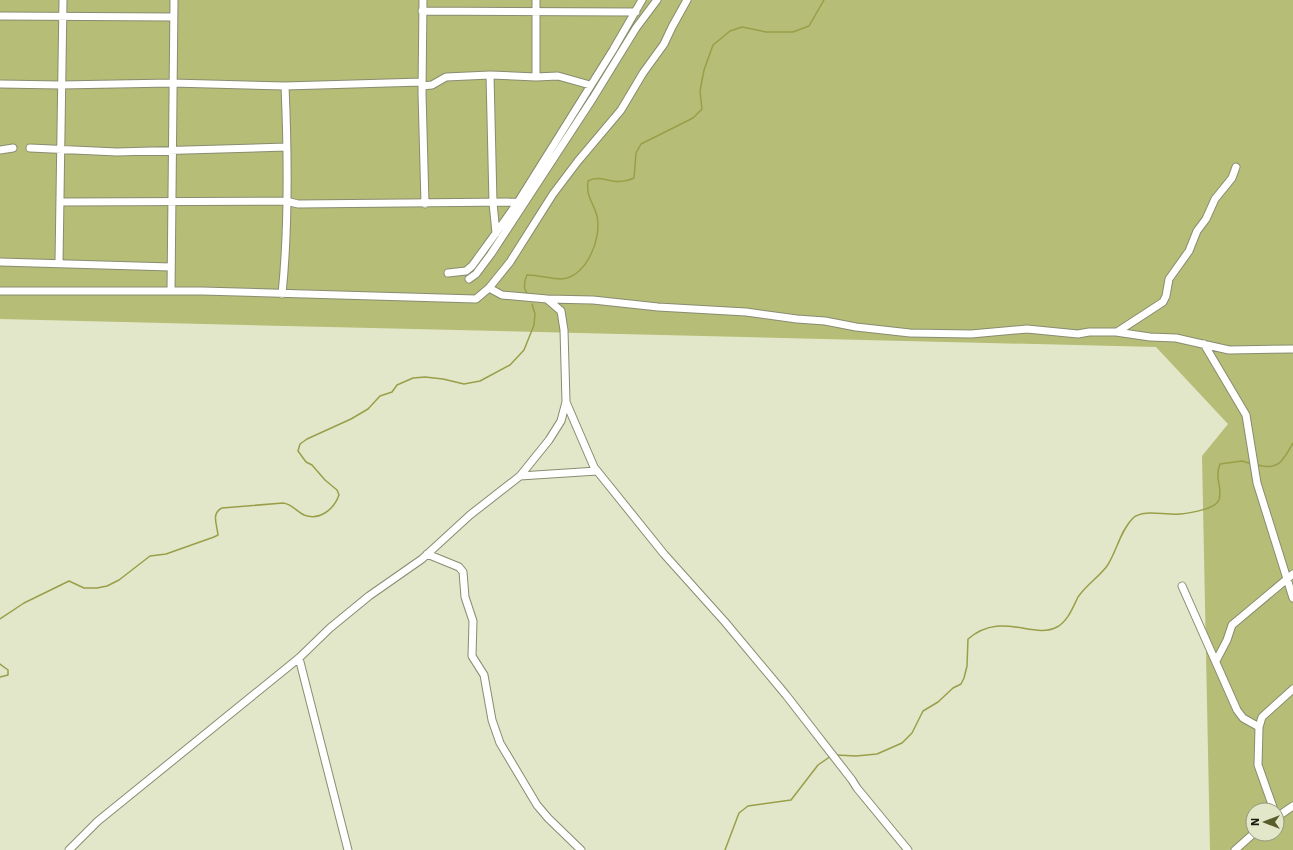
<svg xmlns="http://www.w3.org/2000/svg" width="1293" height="850" font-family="'Work Sans',sans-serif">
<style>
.green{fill:#b6bd76;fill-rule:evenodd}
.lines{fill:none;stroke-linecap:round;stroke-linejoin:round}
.stream{stroke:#999f49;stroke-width:1.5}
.minor-casing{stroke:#898c71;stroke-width:9}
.minor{stroke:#fff;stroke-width:7}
</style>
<rect width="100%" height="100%" fill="#e3e7c9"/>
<!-- green -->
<path class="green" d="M0 0H1293V850H1210L1202 456 1228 424 1156 347 0 319ZM1253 810H1277V834H1253Z"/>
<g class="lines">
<!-- stream -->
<path class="stream" d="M528 294C523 290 524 281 527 275 539 275 550 279 561 279 587 277 602 238 597 216 593 201 586 198 588 181 602 173 614 188 634 178L636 153 641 144 693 118 702 109 700 91 704 70 713 45 724 36 730 31 742 27 766 32H793L809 26 824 0
M1258 465C1279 471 1283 460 1293 443
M0 619 24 603 69 581 84 588H97L107 586 119 580 150 556 166 554 214 537 218 535C217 525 211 513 222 508L283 503C292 504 296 511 304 515 320 521 334 509 339 495L337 490 325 480 312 465 306 462 298 451 300 444 307 439 351 419 368 409 380 396 392 392 397 385 413 378 425 377 443 379 464 384 480 381 510 365 524 350 534 325 535 314 532 304
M0 664 8 670V675L0 677
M836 755 856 756 877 754 902 743 912 733 923 711 938 702 953 688 961 684 964 678 967 666 968 639C1001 610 1033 640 1057 627 1068 621 1073 607 1078 597 1086 585 1099 577 1107 566 1117 551 1120 531 1133 518 1142 510 1160 514 1172 514 1182 515 1215 510 1219 500 1223 487 1214 480 1220 464L1242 461 1252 464
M725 850 739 813 748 806 791 800 818 765 831 756"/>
<!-- minor casing -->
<g class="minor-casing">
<path id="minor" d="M423 0 422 93 425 204
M536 0V77
M422 11 636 12
M0 16 173 17
M490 75 493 203 496 233
M0 84 60 85 172 83 285 86 422 82
M422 86 432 85 446 77 490 75 536 77 558 76 590 85
M30 148 117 152 287 147
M0 150 13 148
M60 202 286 201 298 204 524 202
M0 262 171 267
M59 262 63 0
M448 273 466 271 472 266 496 233 518 202 613 50 642 0
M469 279 476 274 491 254 593 98 636 28 657 0
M489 288 502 295 547 299 561 311 564 330 566 402 594 467 664 554 725 622 786 695 852 780 857 788 908 850
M0 291H202L476 299 489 288 510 262 553 194 578 161 621 110 643 73 664 44 672 27 687 0
M171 291 174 0
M282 294C289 226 288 155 285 86
M547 299 593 300 658 307 746 312 797 319 825 321 856 327 910 333 971 334 1027 329 1078 334 1089 332H1116L1150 337 1176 338 1229 350 1293 349
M1117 332 1163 302 1166 296 1169 279 1189 251 1197 231 1206 219 1215 199 1232 178 1236 167
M1204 344 1246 415 1257 483 1293 598
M520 476 597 471
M427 554 459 567 463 572 465 597 473 621 472 656 484 675 492 720 500 743 537 805 548 818 581 850
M1182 586 1237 710 1243 718 1259 727
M299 658 348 850
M1216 661 1227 640 1232 625 1293 574
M1274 810 1258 765 1259 727 1262 717 1293 689
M1277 817 1293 806
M69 850 98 821 299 658 330 628 369 596 422 559 470 515 520 476 549 440 561 421 566 402
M1235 850 1253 834"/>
</g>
<!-- minor -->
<use href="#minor" class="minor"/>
</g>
<!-- north arrow -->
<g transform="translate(1265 822) rotate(270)"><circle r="19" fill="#e3e7c9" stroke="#93967f"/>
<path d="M0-3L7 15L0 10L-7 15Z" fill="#595d2a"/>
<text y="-6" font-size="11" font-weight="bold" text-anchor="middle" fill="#1b1c11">N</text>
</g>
</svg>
